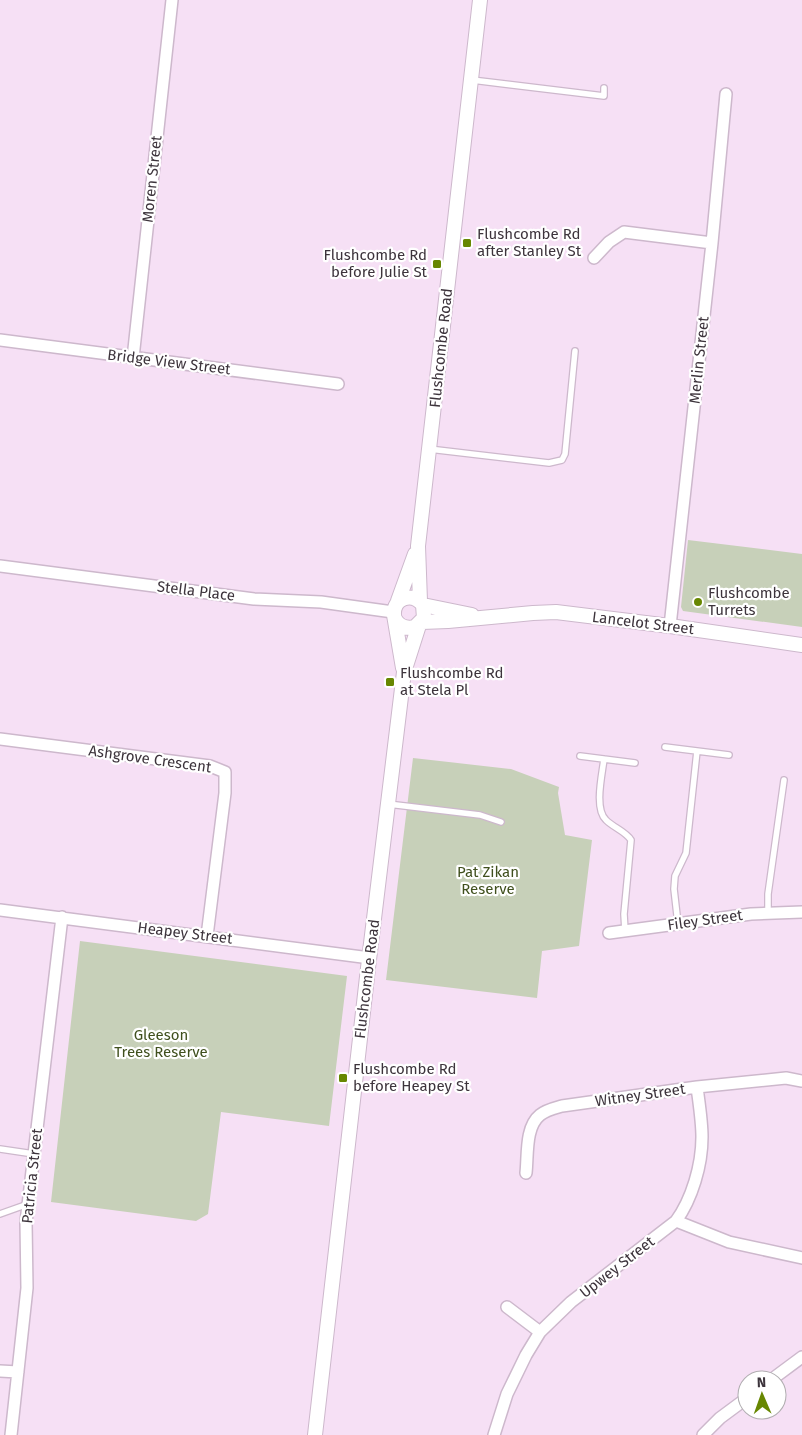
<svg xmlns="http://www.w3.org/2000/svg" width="802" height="1435" font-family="'Fira Sans',sans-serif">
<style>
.green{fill:#c7d0b9}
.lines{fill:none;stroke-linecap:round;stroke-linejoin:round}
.service-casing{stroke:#cdb8cc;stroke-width:8}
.minor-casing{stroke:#cdb8cc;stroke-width:14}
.tertiary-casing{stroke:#cdb8cc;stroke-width:16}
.service{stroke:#fff;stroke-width:5.5}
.minor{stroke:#fff;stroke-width:11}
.tertiary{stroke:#fff;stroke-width:14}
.poi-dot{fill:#678701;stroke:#fff;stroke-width:2}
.labels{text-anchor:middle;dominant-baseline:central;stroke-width:4.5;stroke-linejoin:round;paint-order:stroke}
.street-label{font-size:15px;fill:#3d343c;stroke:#fff}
.poi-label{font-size:15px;fill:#3d343c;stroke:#fff;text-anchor:start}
.park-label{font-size:15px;fill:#40501e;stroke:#fff}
</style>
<rect width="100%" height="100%" fill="#f6e0f5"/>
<!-- green -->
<path class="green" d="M688 540 802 554V627L683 611 681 607Z
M413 758 511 769 559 787 558 793 565 835 592 840 579 946 542 951 537 998 386 980Z
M80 941 347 976 329 1126 221 1112 208 1214 196 1221 51 1202Z"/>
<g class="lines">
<!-- service casing -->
<g class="service-casing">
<path id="service" d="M472 80 604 96V88
M429 449 549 463 562 460 565 454 575 351
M665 747 729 755
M580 756 635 763
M604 759C602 775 594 809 606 820 614 828 625 831 631 840L624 914 625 931
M388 804 480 815 501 822
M768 913V894L784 780
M678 924 674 889 675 876 686 853 697 751
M0 1149 34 1154
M0 1214 28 1204"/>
</g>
<!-- minor casing -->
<g class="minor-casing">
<path id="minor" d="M594 258 609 242 624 232 712 243
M0 340 338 384
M133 358 172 0
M0 566 254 599 321 602 393 612
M670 626 712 243 726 94
M0 739 210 766 225 772V793L207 936
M0 910 370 958
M609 933 751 914 802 912
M526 1173C528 1155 525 1127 540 1115 546 1110 555 1108 562 1106L697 1087 786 1078 802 1081
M676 1221 729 1242 802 1258
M507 1307 540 1332
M0 1371 18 1372
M771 1380 802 1357
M11 1435 27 1288 26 1222 62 917
M494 1435 507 1394 526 1355 540 1332 571 1302 676 1221C692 1199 702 1165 702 1137 702 1121 699 1103 697 1087
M703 1435 720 1418 747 1398"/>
</g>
<!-- tertiary casing -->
<g class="tertiary-casing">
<path id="tertiary" d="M398 601 415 554
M420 601 418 546 480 0
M423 605 472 615
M395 619C399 627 406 629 415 627L424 618 423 605C412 591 393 598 394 615L403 668
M422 622 448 621 533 613 556 612 670 626 802 645
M315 1435 368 968 404 672 419 625"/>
</g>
<!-- service -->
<use href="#service" class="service"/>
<!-- minor -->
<use href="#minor" class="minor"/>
<!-- tertiary -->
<use href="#tertiary" class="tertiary"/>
</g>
<!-- markers -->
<g class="poi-dot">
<rect x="462" y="238" width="10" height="10" rx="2.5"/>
<rect x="432" y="259" width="10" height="10" rx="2.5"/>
<circle cx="698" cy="602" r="5"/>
<rect x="385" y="677" width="10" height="10" rx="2.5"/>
<rect x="338" y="1073" width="10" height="10" rx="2.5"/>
</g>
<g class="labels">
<!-- street labels -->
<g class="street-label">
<text transform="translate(152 179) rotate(-84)">Moren Street</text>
<text transform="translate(441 348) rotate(-84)">Flushcombe Road</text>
<text transform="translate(699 360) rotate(-84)">Merlin Street</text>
<text transform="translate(169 362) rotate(7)">Bridge View Street</text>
<text transform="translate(196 591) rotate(7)">Stella Place</text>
<text transform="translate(643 623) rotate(7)">Lancelot Street</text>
<text transform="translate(150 759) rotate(8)">Ashgrove Crescent</text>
<text transform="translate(705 920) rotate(-8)">Filey Street</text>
<text transform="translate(185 933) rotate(7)">Heapey Street</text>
<text transform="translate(367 979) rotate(-83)">Flushcombe Road</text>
<text transform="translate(640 1095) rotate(-8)">Witney Street</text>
<text transform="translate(32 1176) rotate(-84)">Patricia Street</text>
<text transform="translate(617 1267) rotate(-38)">Upwey Street</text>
</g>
<!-- poi labels -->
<g class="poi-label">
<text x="477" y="234">Flushcombe Rd<tspan x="477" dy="17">after Stanley St</tspan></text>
<text x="427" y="255" text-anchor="end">Flushcombe Rd<tspan x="427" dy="17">before Julie St</tspan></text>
<text x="708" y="593">Flushcombe<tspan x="708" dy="17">Turrets</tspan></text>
<text x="400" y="673">Flushcombe Rd<tspan x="400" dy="17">at Stela Pl</tspan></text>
<text x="353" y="1069">Flushcombe Rd<tspan x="353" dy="17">before Heapey St</tspan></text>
</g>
<!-- park labels -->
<g class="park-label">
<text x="488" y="872">Pat Zikan<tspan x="488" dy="17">Reserve</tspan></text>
<text x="161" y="1035">Gleeson<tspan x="161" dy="17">Trees Reserve</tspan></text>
</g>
</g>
<!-- north arrow -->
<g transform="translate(762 1395) rotate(358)"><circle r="24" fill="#ffffff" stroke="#b1aeb1"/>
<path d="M0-4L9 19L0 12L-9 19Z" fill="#678701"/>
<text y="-8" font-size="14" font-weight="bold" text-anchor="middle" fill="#3d343c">N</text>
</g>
</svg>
